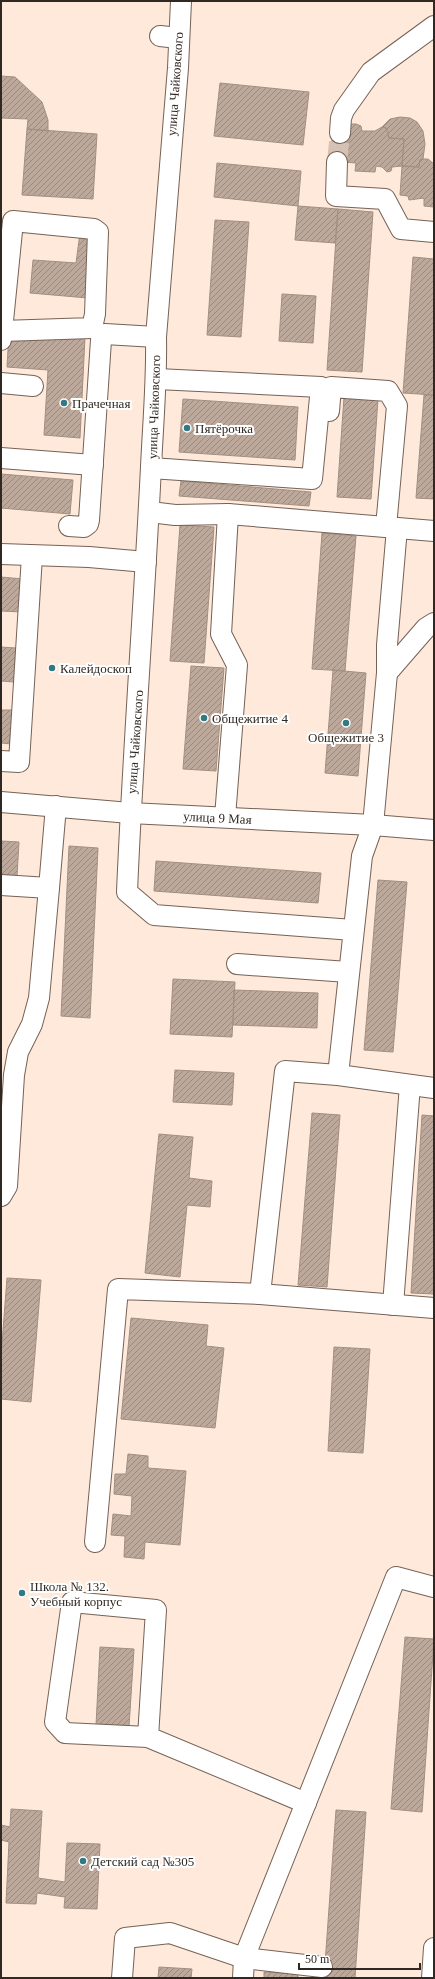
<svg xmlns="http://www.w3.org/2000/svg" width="435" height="1979" font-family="Georgia,serif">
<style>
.building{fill:url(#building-hatch);stroke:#a28f81}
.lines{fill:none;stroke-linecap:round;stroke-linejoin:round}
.minor-tunnel{stroke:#d5c2b5;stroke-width:20;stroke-dasharray:20 10;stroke-linecap:butt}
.minor-casing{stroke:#756256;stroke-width:22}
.minor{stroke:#fff;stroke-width:20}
.poi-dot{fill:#317983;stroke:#fff;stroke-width:1.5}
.labels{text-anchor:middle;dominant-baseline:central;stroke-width:4;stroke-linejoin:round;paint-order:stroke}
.street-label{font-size:13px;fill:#302822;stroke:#fff}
.poi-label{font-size:13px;fill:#302822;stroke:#fff;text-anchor:start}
</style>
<defs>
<pattern id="building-hatch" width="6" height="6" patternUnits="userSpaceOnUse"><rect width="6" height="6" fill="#bda99b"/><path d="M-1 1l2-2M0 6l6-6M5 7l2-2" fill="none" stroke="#9a8a7e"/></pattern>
</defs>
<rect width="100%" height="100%" fill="#fee9da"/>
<!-- building -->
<path class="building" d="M1 76 15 77 42 102 48 120V131L27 129 28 119 1 118Z
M220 83 309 92 303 145 214 136Z
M400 117 410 118 417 122 423 131 425 144 423 159 420 160 419 167 402 166 404 139 389 138 388 131 386 128 382 127 390 119Z
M350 124H356L361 126 362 131H375L382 127 386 128 389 138 404 139 402 166 392 167 391 171 387 172 382 167 376 166 375 172 355 171 356 163 330 161 333 132Z
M27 129 97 134 93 199 22 195Z
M423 159H428L434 164V207L424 206V198L409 200 408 196 400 195 402 166 419 167 420 160Z
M217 163 301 171 298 206 214 197Z
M298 206 338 209 335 243 295 240Z
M338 209 373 212 362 372 327 370Z
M215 220 249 222 241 337 207 335Z
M80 233 96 235 88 298 30 293 33 260 76 263Z
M413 257 434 259V395L403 393Z
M282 294 316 296 313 343 279 341Z
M9 333 85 337 80 438 44 435 48 370 7 367Z
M424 395H434V499L416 498Z
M344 397 378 399 371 499 337 497Z
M183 399 298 407 295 460 179 452Z
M1 474 73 480 70 514 1 508Z
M181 481 311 492 309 506 179 496Z
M180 525 214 527 204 663 170 661Z
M322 533 356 536 345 671 312 669Z
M1 577 23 579 22 612 1 611Z
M1 647 16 648 14 682 1 681Z
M191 666 224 668 216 771 183 769Z
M333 670 366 673 358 776 325 773Z
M1 710H13L11 744 1 743Z
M1 841 19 842 17 876 1 875Z
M69 846 98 848 90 1018 61 1016Z
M156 861 321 873 318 903 154 891Z
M378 880 407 882 393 1052 364 1050Z
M173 979 235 982 232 1037 170 1034Z
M234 990 318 993 317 1028 233 1025Z
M175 1070 234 1073 232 1105 173 1102Z
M312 1113 340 1115 327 1287 298 1285Z
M422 1115 434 1116V1294L411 1293Z
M159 1134 193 1137 189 1178 212 1181 210 1207 187 1205 180 1277 145 1273Z
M7 1278 41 1280 31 1402 1 1399V1357Z
M131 1318 208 1325 206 1346 224 1348 215 1428 121 1419Z
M334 1347 370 1349 363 1453 328 1451Z
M128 1454 148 1456V1468L186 1471 180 1545 145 1542 144 1559 124 1557 125 1536 111 1535 113 1514 131 1516 132 1496 114 1494 115 1474H126Z
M405 1637 434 1639 422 1812 391 1809Z
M100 1647 134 1649 129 1727 96 1725Z
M11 1809 42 1811 38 1878 65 1882 67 1843 100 1844 97 1909 64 1908 65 1897 37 1893 36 1904 6 1903 9 1842 1 1840V1825L10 1827Z
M336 1810 366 1812 355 1978H324Z
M159 1967 192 1969 191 1978H158Z
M264 1972 298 1974V1978H264Z"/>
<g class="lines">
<!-- minor-tunnel -->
<path class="minor-tunnel" d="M337 162 340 133"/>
<!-- minor casing -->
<g class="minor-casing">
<g id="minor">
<path d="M181 1 178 68 156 337C157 380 153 423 151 467 144 608 133 750 127 892L154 915 353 930"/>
<path d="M160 36 178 38"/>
<path d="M340 133 341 118 344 110 371 72 434 26"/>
<path d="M337 162 336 196 385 199 401 229 434 232"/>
<path d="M1 331H2L92 328 95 314 98 232 94 229 13 221 2 331 1 340"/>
<path d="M1 383 33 386"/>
<path d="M329 411 331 387 388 391 397 406 386 527"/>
<path d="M1 458 93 465"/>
<path d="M151 468 312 479 321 387 157 379"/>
<path d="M150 512 175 515 228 514 434 531"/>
<path d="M69 526 84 527 88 524 89 520 101 340 105 334 156 337"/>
<path d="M397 528 387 645V673L373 825 362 856 338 1075 434 1088"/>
<path d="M1 554 89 557 146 562"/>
<path d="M387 673 426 628 434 623"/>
<path d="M1 761 19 762 32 556"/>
<path id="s1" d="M1 802 130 813 373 825 434 830"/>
<path d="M225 817 237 665 221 634 228 514"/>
<path d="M1 885 49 888 56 806"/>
<path d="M237 964 348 972"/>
<path d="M1 1196 7 1186 14 1075 18 1052 32 1024 39 998 49 888"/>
<path d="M260 1294 285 1071 338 1075"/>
<path d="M393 1305 410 1085"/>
<path d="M95 1542 118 1289 260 1294 434 1308"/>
<path d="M148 1737 65 1733 55 1722 72 1602 156 1610 148 1737 306 1803"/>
<path d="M122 1978 125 1938 170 1933 244 1958 322 1967"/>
<path d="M243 1978 244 1958 396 1577 434 1587"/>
<path d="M432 1978 434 1948"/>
</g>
</g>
<!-- minor -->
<use href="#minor" class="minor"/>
</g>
<!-- markers -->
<g class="poi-dot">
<circle cx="64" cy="403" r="4"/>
<circle cx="187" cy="428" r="4"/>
<circle cx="52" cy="668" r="4"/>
<circle cx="204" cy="718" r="4"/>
<circle cx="346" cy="723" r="4"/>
<circle cx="22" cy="1593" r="4"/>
<circle cx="83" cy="1861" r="4"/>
</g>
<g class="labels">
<!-- street labels -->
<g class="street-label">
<text transform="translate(175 84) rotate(-86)">улица Чайковского</text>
<text transform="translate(154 407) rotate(-88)">улица Чайковского</text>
<text transform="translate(135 742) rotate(-86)">улица Чайковского</text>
<text stroke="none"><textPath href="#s1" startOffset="217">улица 9 Мая</textPath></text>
</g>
<!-- poi labels -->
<g class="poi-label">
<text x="72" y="403">Прачечная</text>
<text x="195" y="428">Пятёрочка</text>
<text x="60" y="668">Калейдоскоп</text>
<text x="212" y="718">Общежитие 4</text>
<text x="346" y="737" text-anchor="middle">Общежитие 3</text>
<text x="30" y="1586">Школа № 132.<tspan x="30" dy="15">Учебный корпус</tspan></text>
<text x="91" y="1861">Детский сад №305</text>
</g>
</g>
<!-- border -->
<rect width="435" height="1979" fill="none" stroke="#302822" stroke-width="4"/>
<!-- scale -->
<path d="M299 1963v6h121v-6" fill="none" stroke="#302822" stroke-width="2"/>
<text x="305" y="1963" font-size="12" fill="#302822" stroke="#ffffff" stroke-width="3" paint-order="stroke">50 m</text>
</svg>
